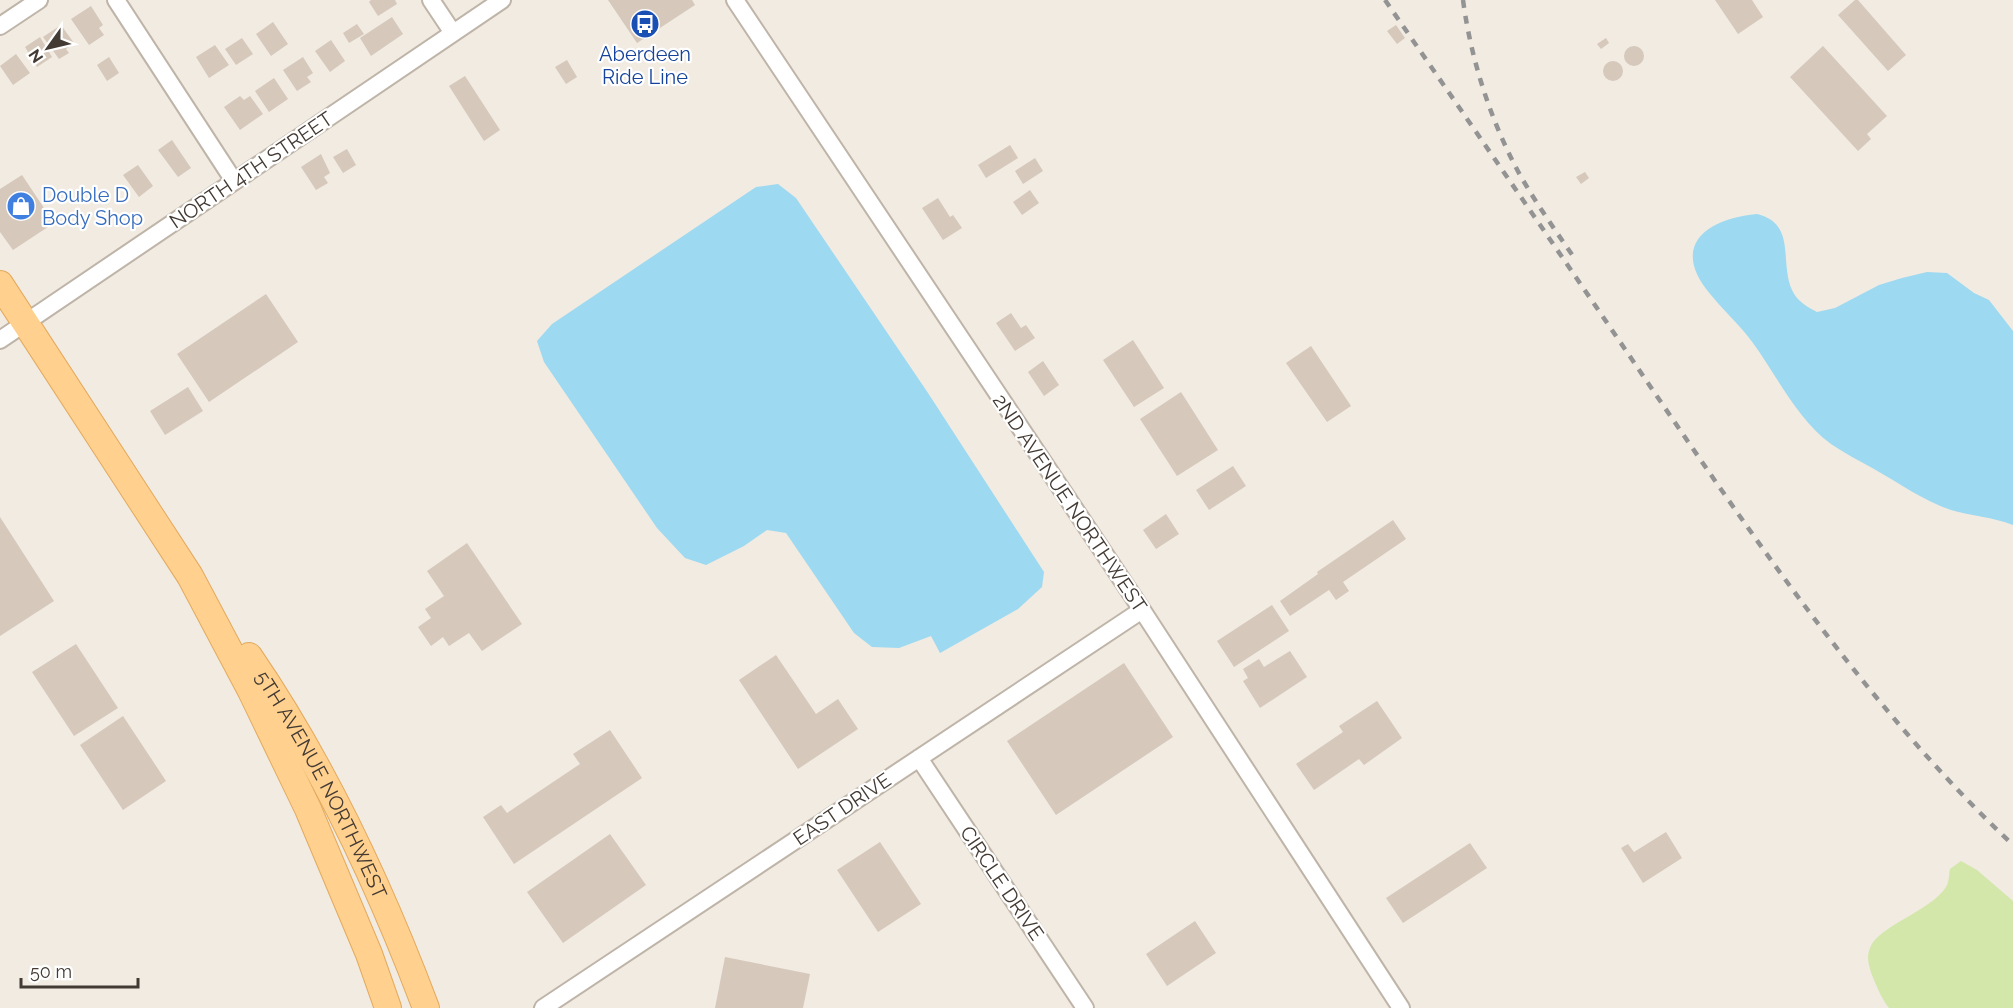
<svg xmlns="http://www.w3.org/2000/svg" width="2013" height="1008" font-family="Raleway,sans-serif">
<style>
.green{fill:#d3e7aa}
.water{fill:#9dd9f0}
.building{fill:#d6c8bb}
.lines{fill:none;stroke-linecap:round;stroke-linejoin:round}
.street-casing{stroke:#bfb4a8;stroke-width:20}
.primary-casing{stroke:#e3aa5e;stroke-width:28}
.street{stroke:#fff;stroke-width:16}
.primary{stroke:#ffd08e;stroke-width:26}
.rail{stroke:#939393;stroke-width:4.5;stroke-dasharray:8 8;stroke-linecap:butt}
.labels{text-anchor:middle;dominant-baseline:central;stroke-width:4.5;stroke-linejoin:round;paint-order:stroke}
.transit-label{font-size:20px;fill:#164399;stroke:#fff}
.street-label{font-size:20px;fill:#433a33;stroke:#fff}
.shop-label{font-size:20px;fill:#366cbe;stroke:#fff;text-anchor:start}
</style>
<rect width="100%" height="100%" fill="#f1ebe2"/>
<!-- green -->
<path class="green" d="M1961 861 1977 870 2013 901V1008H1889C1881 998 1877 987 1872 975 1869 966 1866 957 1870 948 1878 926 1931 911 1946 887 1949 883 1949 874 1950 869Z"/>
<!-- water -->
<path class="water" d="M778 184 796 198 928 393 1044 572 1042 587 1018 609 940 653 931 636 899 648 872 647 854 633 786 533 767 530 744 546 706 565 685 558 657 528 544 362 537 341 552 324 756 187Z
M1757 214C1797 224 1779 261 1792 290 1797 301 1807 307 1817 312L1835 308 1879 285 1902 278 1927 272 1947 273 1974 293 1989 300 2013 331V525C1993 517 1971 516 1951 510 1924 501 1899 483 1874 469 1860 461 1844 453 1831 444 1797 419 1777 376 1753 343 1740 325 1725 312 1711 295 1669 246 1706 219 1757 214Z"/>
<!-- building -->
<path class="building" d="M371 0H395L397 4 378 16 369 2Z
M608 0H692L695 5 637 43Z
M1715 0H1752L1763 17 1738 34Z
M1855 0H1858L1906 55 1888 71 1838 15Z
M91 6 103 25 99 28 104 35 89 45 71 19Z
M392 17 403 34 371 56 360 38Z
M273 22 288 44 271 56 256 34Z
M357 24 364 34 349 43 343 33Z
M61 25 74 43 66 49 69 53 59 59 43 37Z
M1396 25 1405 38 1397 44 1387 31Z
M40 37 52 57 37 67 25 47Z
M242 38 253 54 236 65 225 49Z
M1606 38 1609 43 1601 49 1597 44Z
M331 40 345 61 330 72 315 51Z
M215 45 229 65 209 78 196 57Z
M1823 46 1887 116 1867 134 1871 139 1858 151 1790 77Z
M1624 56a10 10 0 1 1 20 0a10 10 0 1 1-20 0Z
M16 54 30 73 13 85 0 66Z
M109 57 119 73 107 81 97 65Z
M303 57 313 73 307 77 311 82 297 91 283 70Z
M567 60 577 77 566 84 555 67Z
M1603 71a10 10 0 1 1 20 0a10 10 0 1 1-20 0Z
M465 76 500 130 484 141 449 86Z
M274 78 288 99 269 112 255 91Z
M240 96 244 100 250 96 263 114 240 130 224 107Z
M172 140 191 168 178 177 158 150Z
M1010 145 1018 158 986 178 978 165Z
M347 149 356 165 343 173 333 157Z
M321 154 330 173 324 177 328 183 316 190 301 167Z
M1035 158 1043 171 1023 184 1015 171Z
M138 165 153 186 139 197 123 175Z
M1585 172 1589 178 1581 184 1576 177Z
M22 175 54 223 13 250 0 232V189Z
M1030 190 1039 203 1022 215 1013 202Z
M938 198 950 217 953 215 962 228 943 240 922 208Z
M266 294 298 342 209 402 177 354Z
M1011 313 1021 328 1026 325 1035 338 1015 351 996 323Z
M1133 340 1164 388 1134 407 1103 360Z
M1311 346 1351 406 1327 422 1286 363Z
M1043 361 1059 385 1044 396 1028 372Z
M188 387 203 411 165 435 150 411Z
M1181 392 1218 450 1177 476 1140 419Z
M1233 466 1246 486 1209 510 1196 490Z
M1166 514 1179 534 1156 549 1143 530Z
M0 517 54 601 0 636Z
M1393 520 1406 539 1343 582 1349 591 1336 600 1329 590 1290 616 1280 601 1318 574 1317 572Z
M467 543 522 624 482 651 469 633 449 646 443 637 431 646 418 627 431 618 425 609 444 596 427 571Z
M1272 605 1289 631 1234 667 1217 641Z
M76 644 118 708 74 736 32 672Z
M1290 651 1307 677 1260 708 1243 681 1248 678 1243 669 1259 659 1264 667Z
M776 655 816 714 838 699 858 729 798 769 739 680Z
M1124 663 1173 737 1056 815 1007 741Z
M1377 701 1402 738 1364 765 1359 759 1314 790 1296 764 1343 732 1339 726Z
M123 716 166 781 123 810 80 745Z
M610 730 642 778 514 864 483 817 501 805 507 813 580 764 573 754Z
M1666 832 1682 858 1643 883 1621 848 1628 844 1634 852Z
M610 834 646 885 563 943 527 892Z
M880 842 921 904 878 932 837 870Z
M1470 843 1487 868 1403 923 1386 898Z
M1195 921 1216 953 1167 986 1146 954Z
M725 957 810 974 803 1008H715Z"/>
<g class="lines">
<!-- street casing -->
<g class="street-casing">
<path id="street" d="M116 0 234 181
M431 0 453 33
M735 0 1142 610 1401 1008
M0 26 39 0
M0 340 502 0
M919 758 1085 1008
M543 1008 1142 610"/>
</g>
<!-- primary casing -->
<g class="primary-casing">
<g id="primary">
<path d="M0 284 190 576 251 691 308 809 369 954 388 1008"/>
<path id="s1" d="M249 656C323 764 380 886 426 1008"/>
</g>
</g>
<!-- street -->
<use href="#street" class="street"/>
<!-- primary -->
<use href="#primary" class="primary"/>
<!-- rail -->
<path class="rail" d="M1385 0C1474 129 1564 259 1652 389 1760 547 1873 713 2013 845
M1463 0C1471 60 1491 122 1520 175 1536 203 1555 230 1573 256"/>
</g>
<!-- icons -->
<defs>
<g id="bus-disc" transform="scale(1.5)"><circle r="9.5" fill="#1a4fb4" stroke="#fff"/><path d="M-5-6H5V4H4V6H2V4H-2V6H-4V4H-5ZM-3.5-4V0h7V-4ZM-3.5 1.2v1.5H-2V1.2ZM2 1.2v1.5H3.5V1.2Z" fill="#fff"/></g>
<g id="shop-disc" transform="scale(1.5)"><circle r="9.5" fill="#3f7fe0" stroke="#fff"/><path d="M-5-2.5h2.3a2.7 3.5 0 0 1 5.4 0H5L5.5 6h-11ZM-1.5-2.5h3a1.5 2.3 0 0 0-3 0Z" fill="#fff"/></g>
</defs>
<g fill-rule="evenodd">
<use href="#bus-disc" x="645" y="24"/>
<use href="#shop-disc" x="21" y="206"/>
</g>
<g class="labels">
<!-- transit labels -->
<g class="transit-label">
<text x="645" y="54">Aberdeen<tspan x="645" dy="23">Ride Line</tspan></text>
</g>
<!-- street labels -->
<g class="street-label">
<text transform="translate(251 170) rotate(-34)">NORTH 4TH STREET</text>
<text transform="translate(1070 503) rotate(56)">2ND AVENUE NORTHWEST</text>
<text stroke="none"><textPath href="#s1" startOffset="148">5TH AVENUE NORTHWEST</textPath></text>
<text transform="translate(842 809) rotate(-34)">EAST DRIVE</text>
<text transform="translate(1002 883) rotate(56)">CIRCLE DRIVE</text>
</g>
<!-- shop labels -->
<g class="shop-label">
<text x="42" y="195">Double D<tspan x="42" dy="23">Body Shop</tspan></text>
</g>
</g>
<!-- north arrow -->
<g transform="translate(48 48) rotate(236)" stroke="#ffffff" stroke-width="4.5" paint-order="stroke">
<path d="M0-4.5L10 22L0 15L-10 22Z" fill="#433a33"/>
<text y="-9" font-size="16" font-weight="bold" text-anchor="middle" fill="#433a33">N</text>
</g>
<!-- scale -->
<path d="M21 978v9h117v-9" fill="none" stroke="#433a33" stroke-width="3"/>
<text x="30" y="978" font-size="18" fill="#433a33" stroke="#ffffff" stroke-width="4.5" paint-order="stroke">50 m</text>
</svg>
